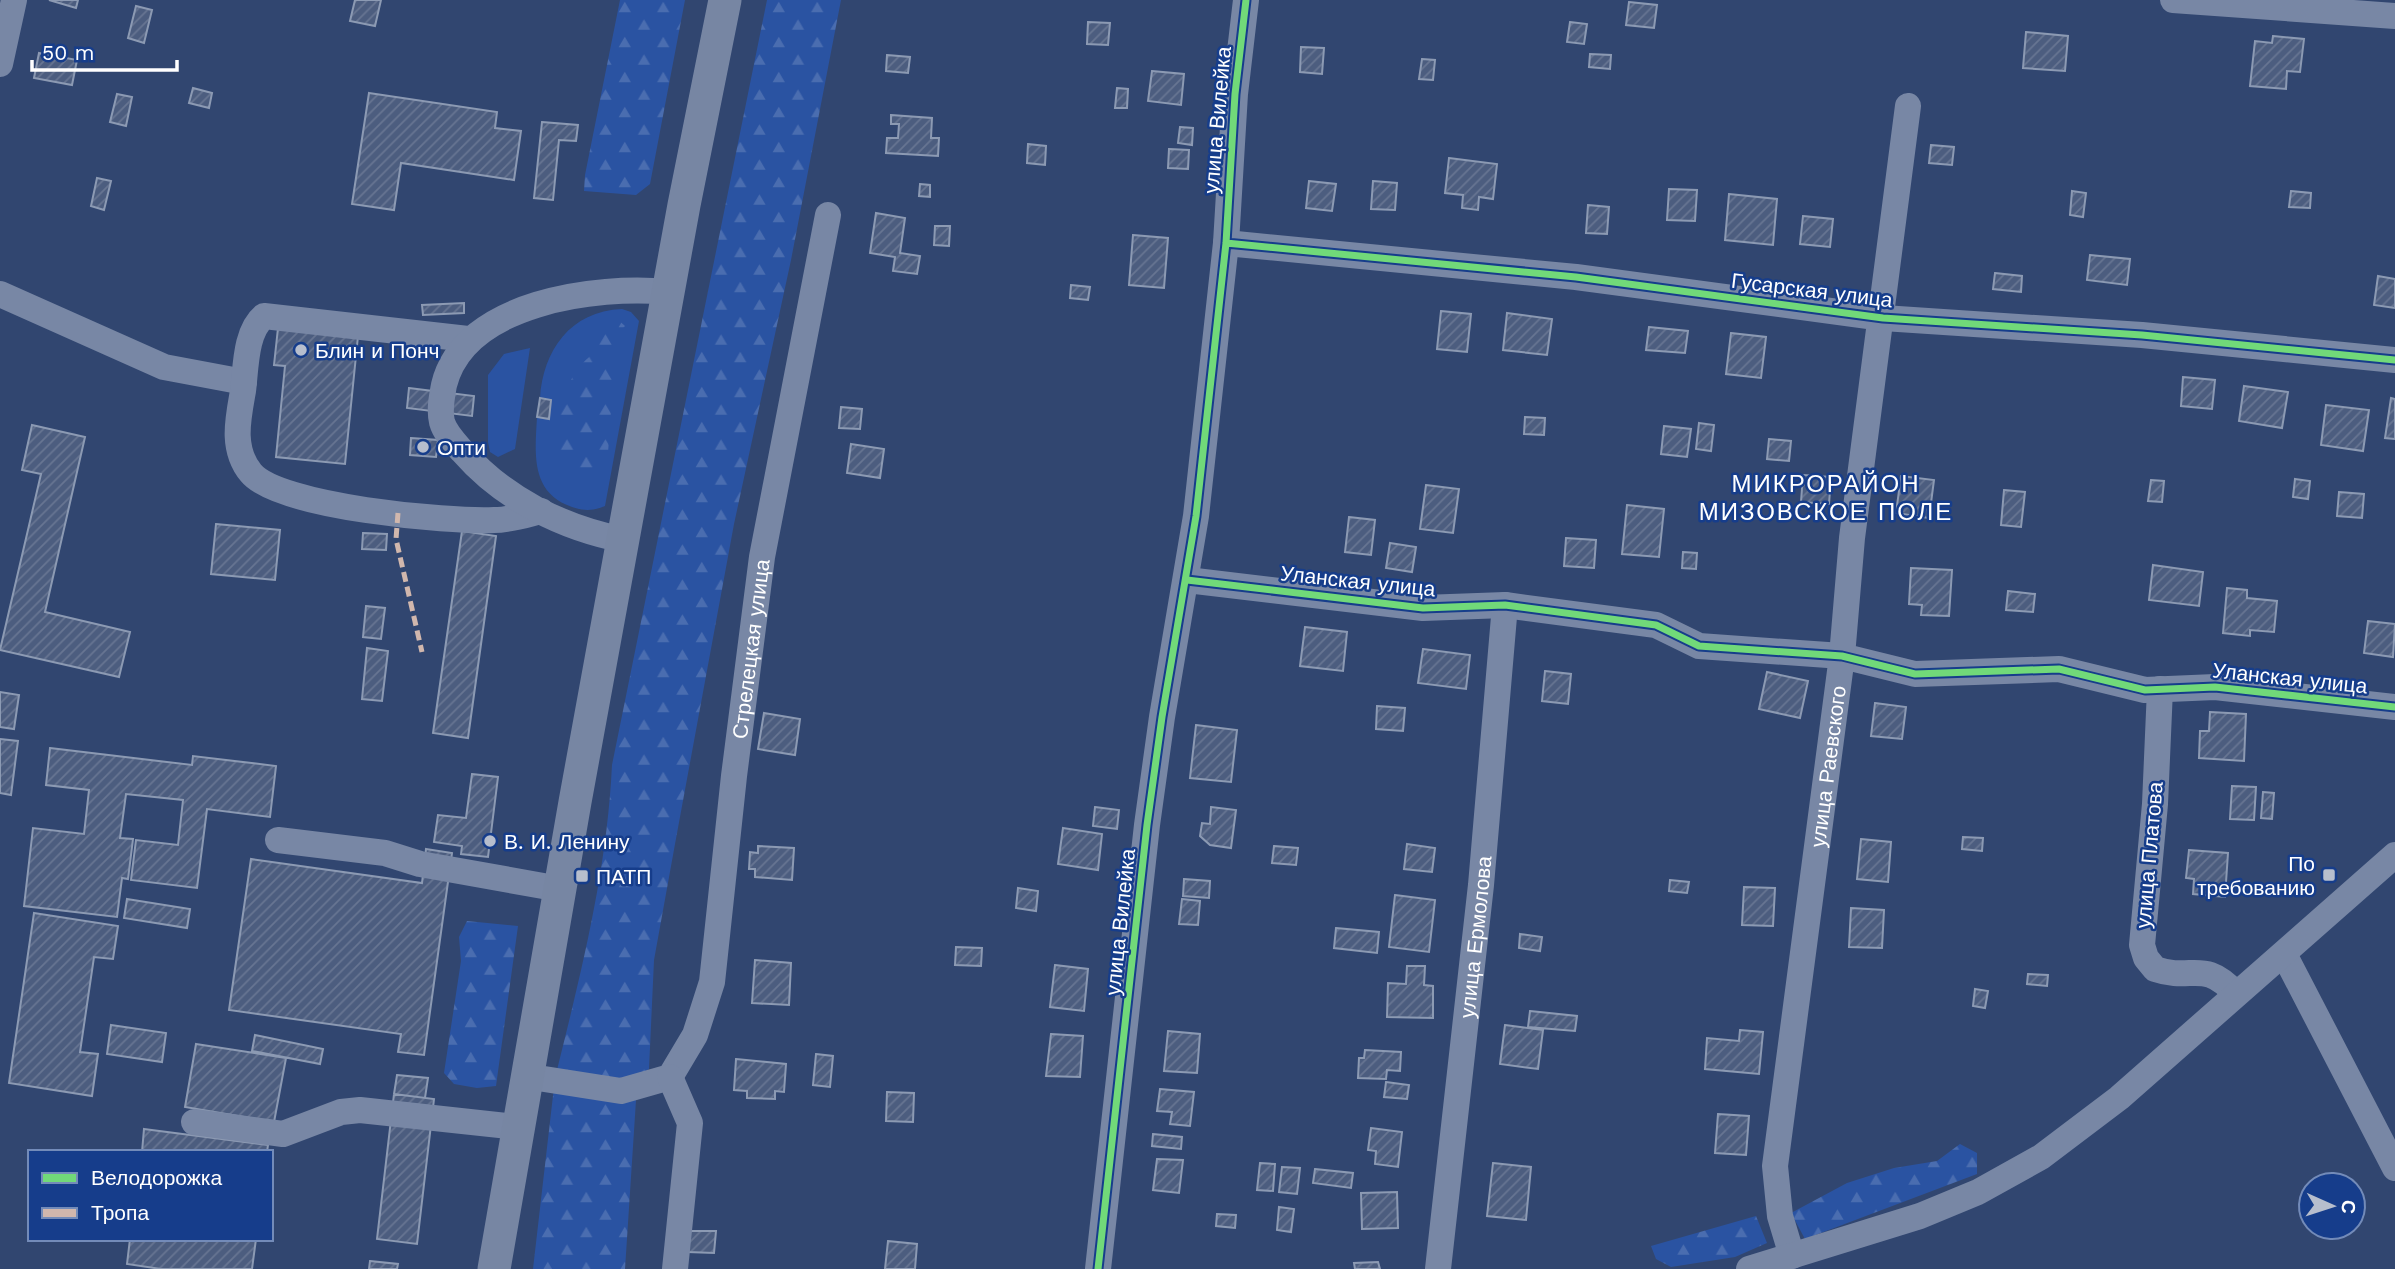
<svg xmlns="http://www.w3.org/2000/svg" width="2395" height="1269" font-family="'Work Sans',sans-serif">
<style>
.grass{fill:#2a53a2}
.forest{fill:url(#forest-firs)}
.building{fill:url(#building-hatch);stroke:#8c9ab3;stroke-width:2}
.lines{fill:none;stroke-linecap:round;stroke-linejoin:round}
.minor{stroke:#7887a5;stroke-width:26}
.major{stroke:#7786a3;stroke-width:33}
.quiet{stroke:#d1b7ad;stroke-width:5;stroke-dasharray:10 5;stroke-linecap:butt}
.cycleway-casing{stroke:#163d8b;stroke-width:11}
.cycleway{stroke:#71d979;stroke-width:7}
.poi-dot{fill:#b7becd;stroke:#163d8b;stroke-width:2.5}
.labels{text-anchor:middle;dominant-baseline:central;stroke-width:5;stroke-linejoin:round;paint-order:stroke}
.street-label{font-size:21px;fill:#fff;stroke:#163d8b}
.poi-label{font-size:21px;fill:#fff;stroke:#163d8b;text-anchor:start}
.quarter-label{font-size:24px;letter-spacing:2px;fill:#fff;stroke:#163d8b}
</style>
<defs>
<pattern id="forest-firs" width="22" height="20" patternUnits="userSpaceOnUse" patternTransform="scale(1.75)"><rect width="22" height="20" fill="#2a53a2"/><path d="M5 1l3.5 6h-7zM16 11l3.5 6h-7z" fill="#4a6db0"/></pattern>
<pattern id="building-hatch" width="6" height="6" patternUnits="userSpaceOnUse" patternTransform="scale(1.75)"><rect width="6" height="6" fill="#4c5d7f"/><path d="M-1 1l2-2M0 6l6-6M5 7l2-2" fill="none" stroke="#677592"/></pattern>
</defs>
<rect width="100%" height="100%" fill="#314670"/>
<!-- grass -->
<path class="grass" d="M622 309 631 312 639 321 605 506C593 511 584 511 572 507 530 493 535 453 537 417L549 418 551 400 540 398C543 351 570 311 622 309Z
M530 348 515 449 498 457 490 452 488 442V375L504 354Z"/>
<!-- forest -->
<path class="forest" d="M620 0H685L650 184 636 195 584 191 585 175Z
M767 0H841L791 260 734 524 675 844 654 960 649 1069 630 1081 557 1070C582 969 607 870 612 765Z
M608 317 616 318 625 326 612 340 615 355 607 467C590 493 562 475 550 454 559 416 562 374 597 351L594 329Z
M467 921 518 926 496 1086 477 1088 454 1084 444 1073 461 961 459 937Z
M554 1087 636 1100 625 1269H533Z
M1960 1144 1977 1153V1174L1805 1239 1791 1213 1847 1183 1894 1168 1937 1161Z
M1756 1216 1767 1243 1735 1257 1671 1267 1656 1259 1651 1246Z"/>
<!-- building -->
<path class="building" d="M49 0H78L76 8Z
M355 0H381L375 26 350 21Z
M1629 2 1657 5 1654 28 1626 25Z
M136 6 152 10 144 43 128 38Z
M1088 22 1110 23 1108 45 1087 44Z
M1570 22 1587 24 1584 44 1567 42Z
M2026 32 2068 36 2065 71 2023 68Z
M2273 36 2304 39 2300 72 2287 71 2286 89 2250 86 2255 41 2272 43Z
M1301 47 1324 48 1322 74 1300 72Z
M39 53 77 60 72 85 34 78Z
M1590 54 1611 55 1610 69 1589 67Z
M887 55 910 57 908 73 886 71Z
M1422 59 1435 60 1433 80 1419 79Z
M1152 71 1184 74 1181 105 1148 101Z
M193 88 212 93 209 108 189 103Z
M1117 88 1128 89 1127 108H1115Z
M369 93 497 112 495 128 521 131 514 180 401 163 394 210 352 204Z
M117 94 132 97 126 126 110 122Z
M891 115 932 118 931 138H939L938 156 886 153 887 138H898L899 124H891Z
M542 122 578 125 576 141 559 140 553 200 534 198Z
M1180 127 1193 128 1192 145 1178 143Z
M1028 144 1046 146 1045 165 1027 163Z
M1931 145 1954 147 1952 165 1929 163Z
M1169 149 1189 150 1188 169 1168 168Z
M1449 158 1497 164 1493 199 1479 197 1478 210 1462 208 1463 195 1445 193Z
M97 178 111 181 104 210 91 206Z
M1309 181 1336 184 1332 211 1306 208Z
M1373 181 1397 183 1395 210 1371 209Z
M920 184 930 185V197L919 196Z
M1669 189 1697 190 1695 221 1667 220Z
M2072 191 2086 193 2083 217 2070 215Z
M2291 191 2311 193 2310 208 2289 207Z
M1729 194 1777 199 1773 245 1725 240Z
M1588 205 1609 207 1607 234 1586 233Z
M876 213 905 218 900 253 920 256 917 274 893 271 895 257 870 253Z
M1803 216 1833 219 1830 247 1800 244Z
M935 226H950L949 246 934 245Z
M1133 235 1168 238 1164 288 1129 285Z
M2090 255 2130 259 2127 285 2087 280Z
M1995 273 2022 276 2021 292 1993 289Z
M2378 276 2395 279V308L2374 305Z
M1071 285 1090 287 1088 300 1070 298Z
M464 303V313L423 315 422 305Z
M1441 311 1471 314 1467 352 1437 349Z
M1507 313 1552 319 1547 355 1503 350Z
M1649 327 1688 331 1685 353 1646 350Z
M278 328 358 336 345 464 276 457 285 366 274 365Z
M1731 333 1766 337 1761 378 1726 374Z
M2183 377 2215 380 2212 409 2181 406Z
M2244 386 2288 392 2282 428 2239 421Z
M409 388 474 396 472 416 407 408Z
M540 398 551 400 549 419 537 417Z
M2391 398 2395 399V439L2385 438Z
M2326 405 2369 410 2363 451 2321 445Z
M841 407 862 409 860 429 839 428Z
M1525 417 1545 418 1544 435 1524 434Z
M1699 423 1714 425 1711 451 1696 449Z
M32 425 85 437 45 612 130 632 119 677 0 650 41 474 22 470Z
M1664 426 1691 429 1687 457 1661 454Z
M411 438 438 440 436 457 410 455Z
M1769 439 1791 441 1789 461 1767 459Z
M851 444 884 449 880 478 847 473Z
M1803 475 1831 477 1829 504 1801 502Z
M1901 476 1934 480 1929 518 1896 513Z
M2295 479 2310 481 2308 499 2293 497Z
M2151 480 2164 481 2162 502 2148 501Z
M1426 485 1459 489 1453 533 1420 529Z
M2004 490 2025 492 2021 527 2001 525Z
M2339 492 2364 494 2362 518 2337 516Z
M1627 505 1664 509 1659 557 1622 554Z
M1349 517 1375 520 1371 555 1345 552Z
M216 524 280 530 275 580 211 574Z
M462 531 496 536 468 738 433 733Z
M363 533 387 534 386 550 362 549Z
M1566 538 1596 540 1594 568 1564 566Z
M1390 543 1416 547 1412 572 1386 568Z
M1683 552 1697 553 1696 569 1682 568Z
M2153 565 2203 572 2199 606 2149 600Z
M1911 568 1952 570 1949 616 1921 615 1922 605 1909 604Z
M2227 588 2247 590V598L2277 601 2274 632 2250 630V636L2223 633Z
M2008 591 2035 594 2033 612 2006 610Z
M366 606 385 608 381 639 363 637Z
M2368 621 2395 624 2393 657 2364 653Z
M1305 627 1347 632 1343 671 1300 666Z
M367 648 388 651 382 701 362 699Z
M1423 649 1470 655 1466 689 1418 683Z
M1545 671 1571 674 1568 704 1542 701Z
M1767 672 1808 681 1800 718 1759 709Z
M0 692 19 695 14 729 0 727Z
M1875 703 1906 707 1902 739 1871 736Z
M1377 706 1405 708 1403 731 1376 729Z
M2210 712 2246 714 2244 761 2199 758 2200 731H2209Z
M764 713 800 719 795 755 758 749Z
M1196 725 1237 730 1231 782 1190 778Z
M0 739 18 741 11 795 0 793Z
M50 748 192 765 193 756 276 766 270 817 207 809 197 888 131 880 136 840 178 845 183 800 126 794 120 838 133 839 128 879 122 878 117 917 24 906 33 828 84 834 89 790 46 785Z
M472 774 498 777 488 857 461 854 462 846 434 842 438 815 466 818Z
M2232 786 2256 787 2254 820 2230 819Z
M2263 792 2274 793 2272 819 2261 818Z
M1095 807 1119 810 1117 829 1093 826Z
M1211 807 1236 810 1231 848 1210 845 1200 836 1202 823 1210 824Z
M1063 828 1102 834 1098 870 1058 864Z
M1963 837 1983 838 1982 851 1962 849Z
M1861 839 1891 842 1888 882 1857 879Z
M1407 844 1435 848 1432 872 1404 869Z
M758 846 794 848 792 880 755 877V869H749L750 852 758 853Z
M1274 846 1298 848 1296 865 1272 863Z
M426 849 452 853 424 1055 398 1052 401 1034 229 1010 251 859 422 883Z
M2189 850 2228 853 2225 897 2193 894 2194 879 2186 878Z
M1184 879 1210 881 1209 898 1183 896Z
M1670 880 1689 882 1687 893 1669 891Z
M1744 887 1775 888 1773 926 1742 925Z
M1018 888 1038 891 1036 911 1016 908Z
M1395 895 1435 900 1429 952 1389 947Z
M127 899 190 909 187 928 124 918Z
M1182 899 1200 901 1198 925 1179 924Z
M1851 908 1884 910 1882 948 1849 947Z
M34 913 118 926 113 959 94 957 80 1052 98 1054 92 1096 9 1083Z
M1336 928 1379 932 1377 953 1334 948Z
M1520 934 1542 937 1540 951 1519 948Z
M956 947 982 948 981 966 955 965Z
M755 960 791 963 789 1005 752 1003Z
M1055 965 1088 969 1084 1011 1050 1007Z
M1407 966H1425L1424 985 1433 986V1018L1387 1017 1388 983 1406 984Z
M2028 974 2048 975 2047 986 2027 984Z
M1975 989 1988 991 1985 1008 1973 1006Z
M1530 1011 1577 1016 1575 1031 1528 1027Z
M111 1025 166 1033 162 1062 107 1054Z
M1505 1025 1543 1030 1538 1069 1500 1064Z
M1740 1030 1763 1032 1759 1074 1705 1069 1707 1038 1739 1041Z
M1168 1031 1200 1034 1197 1073 1164 1071Z
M1051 1034 1083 1036 1080 1077 1046 1076Z
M255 1035 323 1049 320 1064 252 1051Z
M196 1044 286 1058 274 1122 185 1107Z
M1365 1050 1401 1052 1400 1071 1387 1070 1386 1079 1358 1078 1359 1058H1364Z
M816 1054 833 1056 830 1087 813 1085Z
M736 1059 786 1064 784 1092 775 1091V1099L747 1098V1091L734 1090Z
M397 1075 428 1078 425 1098 394 1094Z
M1386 1082 1409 1085 1407 1099 1384 1097Z
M1160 1089 1194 1092 1190 1126 1170 1124 1172 1112 1157 1111Z
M887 1092 914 1093 913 1122 886 1121Z
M394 1094 434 1099 417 1244 377 1239Z
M1718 1114 1749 1116 1746 1155 1715 1153Z
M1371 1128 1402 1132 1398 1167 1375 1164 1376 1151 1368 1150Z
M144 1129 268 1145 267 1152H142Z
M1153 1134 1182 1137 1181 1149 1152 1146Z
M1157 1159 1183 1160 1179 1193 1153 1190Z
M1260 1163 1275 1164 1273 1191 1257 1190Z
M1493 1163 1531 1167 1526 1220 1487 1216Z
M1282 1167 1300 1168 1297 1194 1279 1192Z
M1315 1169 1353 1173 1351 1188 1313 1183Z
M1397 1192 1398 1228 1362 1229 1361 1193Z
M1279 1207 1294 1209 1291 1232 1277 1230Z
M1217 1214 1236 1215 1235 1228 1216 1226Z
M689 1231H716L714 1253 688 1252Z
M130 1239H256L252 1269H161L127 1264Z
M888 1241 917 1244 915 1269H885Z
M370 1261 398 1264 397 1269H369Z
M1378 1262 1380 1269H1355L1354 1263Z"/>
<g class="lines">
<!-- minor -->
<g class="minor">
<path d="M2173 0 2395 16"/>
<path d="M0 64 14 0"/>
<path d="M1226 243 1576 277 1883 318 2142 335 2395 360"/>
<path d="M0 294 164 367 244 382"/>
<path d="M468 339 264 316C245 332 246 368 243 391 238 419 231 449 251 473 279 507 448 522 494 520 510 520 525 515 541 511"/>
<path d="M624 540C563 528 504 499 463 452 455 443 445 433 442 422 439 410 442 396 444 385 464 302 597 285 668 292"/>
<path d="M1187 580 1423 608 1505 605 1656 625 1699 646 1842 656 1915 674 2059 669 2145 690 2215 687 2395 707"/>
<path d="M2160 689 2155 804 2142 945 2146 958 2155 969C2193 982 2203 958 2236 994"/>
<path d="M278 840 385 853 420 864 560 889"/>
<path d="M2284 954 2395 1168"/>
<path id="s1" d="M525 1076 621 1091 670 1077 695 1035 712 982 734 776 762 557 828 215"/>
<path d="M670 1077 690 1123 675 1269"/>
<path d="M194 1122 283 1134 341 1112 360 1110 517 1127"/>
<path id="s2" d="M1792 1256 1780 1216 1775 1166 1842 656 1852 538 1908 106"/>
<path d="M1098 1269 1147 825 1162 717 1196 516 1226 243 1235 94 1246 0"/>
<path id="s3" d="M1438 1269 1481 885 1505 605"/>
<path d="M1749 1269 1920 1216 1978 1192 2041 1157 2119 1098 2395 855"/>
</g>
<!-- major -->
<path class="major" d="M494 1269 575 802 684 205 725 0"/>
<!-- quiet -->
<path class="quiet" d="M398 513 396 539 422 652"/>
<!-- cycleway casing -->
<g class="cycleway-casing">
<path id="cycleway" d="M1226 243 1576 277 1883 318 2142 335 2395 360
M1187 580 1423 608 1505 605 1656 625 1699 646 1842 656 1915 674 2059 669 2145 690 2215 687 2395 707
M1098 1269 1147 825 1162 717 1196 516 1226 243 1235 94 1246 0"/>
</g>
<!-- cycleway -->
<use href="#cycleway" class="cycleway"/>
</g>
<!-- markers -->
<g class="poi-dot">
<circle cx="301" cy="350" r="7"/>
<circle cx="423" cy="447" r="7"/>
<circle cx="490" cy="841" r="7"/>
<rect x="2322" y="868" width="14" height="14" rx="3.5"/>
<rect x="575" y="869" width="14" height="14" rx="3.5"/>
</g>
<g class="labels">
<!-- street labels -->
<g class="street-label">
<text transform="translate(1217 120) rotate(-85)">улица Вилейка</text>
<text transform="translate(1812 290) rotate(7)">Гусарская улица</text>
<text transform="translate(1358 581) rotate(6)">Уланская улица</text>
<text stroke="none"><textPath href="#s1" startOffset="588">Стрелецкая улица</textPath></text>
<text transform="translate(2290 678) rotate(6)">Уланская улица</text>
<text stroke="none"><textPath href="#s2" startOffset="495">улица Раевского</textPath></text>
<text transform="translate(2149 855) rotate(-85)">улица Платова</text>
<text transform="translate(1120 922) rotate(-84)">улица Вилейка</text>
<text stroke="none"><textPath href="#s3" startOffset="334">улица Ермолова</textPath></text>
</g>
<!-- poi labels -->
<g class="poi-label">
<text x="315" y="350">Блин и Понч</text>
<text x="437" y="447">Опти</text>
<text x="504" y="841">В. И. Ленину</text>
<text x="2315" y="863" text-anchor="end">По<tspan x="2315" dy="24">требованию</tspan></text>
<text x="596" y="876">ПАТП</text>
</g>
<!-- quarter labels -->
<g class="quarter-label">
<text x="1826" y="484">МИКРОРАЙОН<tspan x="1826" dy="28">МИЗОВСКОЕ ПОЛЕ</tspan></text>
</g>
</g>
<!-- legend -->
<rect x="28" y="1150" width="245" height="91" fill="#163d8b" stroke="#738bb9" stroke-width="2"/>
<rect x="42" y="1173" width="35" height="10" fill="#71d979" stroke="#738bb9" stroke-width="2"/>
<text x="91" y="1185" font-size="21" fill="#ffffff">Велодорожка</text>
<rect x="42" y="1208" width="35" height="10" fill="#d1b7ad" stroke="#738bb9" stroke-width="2"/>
<text x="91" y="1220" font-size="21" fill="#ffffff">Тропа</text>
<!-- north arrow -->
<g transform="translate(2332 1206) rotate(93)"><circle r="33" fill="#163d8b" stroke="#738bb9" stroke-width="2"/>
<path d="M0-5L12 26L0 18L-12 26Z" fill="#b7becd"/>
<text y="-10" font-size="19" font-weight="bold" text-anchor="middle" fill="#ffffff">С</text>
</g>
<!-- scale -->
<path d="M32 60v10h145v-10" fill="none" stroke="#ffffff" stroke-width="3.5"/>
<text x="42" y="60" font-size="21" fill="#ffffff" stroke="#163d8b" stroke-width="5" paint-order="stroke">50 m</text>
</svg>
